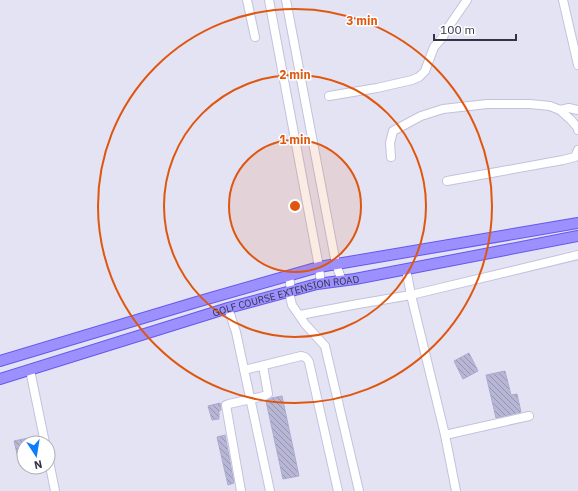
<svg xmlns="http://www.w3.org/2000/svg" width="578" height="491" font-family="'IBM Plex Sans',sans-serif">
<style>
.building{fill:url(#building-back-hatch);stroke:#aaaad0}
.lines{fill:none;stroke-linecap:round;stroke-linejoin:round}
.minor-casing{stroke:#c3c2dd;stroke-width:10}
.major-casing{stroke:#6558ec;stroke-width:12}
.minor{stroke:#fff;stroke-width:8}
.major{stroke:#9c90ff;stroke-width:10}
.ring{fill:none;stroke:#df570f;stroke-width:2}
.labels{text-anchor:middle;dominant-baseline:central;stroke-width:3;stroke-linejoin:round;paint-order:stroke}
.street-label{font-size:10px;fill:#333345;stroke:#fff}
.centre{fill:#df570f;stroke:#fff;stroke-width:2}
.ring-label{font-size:12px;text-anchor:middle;font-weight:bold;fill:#df570f;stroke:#fff;stroke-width:3;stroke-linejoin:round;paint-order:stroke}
</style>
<defs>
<pattern id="building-back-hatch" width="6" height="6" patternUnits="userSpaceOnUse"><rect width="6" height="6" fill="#b7b7d5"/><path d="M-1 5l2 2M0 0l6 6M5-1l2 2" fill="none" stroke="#9595af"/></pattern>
</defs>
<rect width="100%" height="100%" fill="#e4e3f3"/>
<!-- building -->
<path class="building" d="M469 353 478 371 463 379 454 361Z
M505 371 511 395 517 394 521 412 496 418 486 375Z
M282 396 299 476 283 479 266 401 272 398Z
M220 403 221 410 219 411V419L212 420 208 406Z
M225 435 234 483 228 485 217 437Z
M28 438 29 443H24V461L19 462 14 441Z"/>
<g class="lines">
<!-- minor casing -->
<g class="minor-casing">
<path id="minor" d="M247 0 255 37
M269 0 319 267 321 284
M286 0 336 264 342 281
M563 0 578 65
M329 96 377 88 412 80 419 77 425 71 434 47 443 37 447 29 467 0
M560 110 569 108 578 110
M391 157 390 143 393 131 421 116 443 109 487 104H530L550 106 560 110 571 120 578 128V130
M447 181 563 160 575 157 578 150
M406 269 411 295 445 435 456 491
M289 275 291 291
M289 292 292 305 305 324 325 346 359 491
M228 308 236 332 270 491
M300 315 358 304 411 295 578 255
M30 370 45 443
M244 370 301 356C306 357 307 358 309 362L338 491
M445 435 529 416
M48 456 55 491
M241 491 226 405 229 404 264 396 268 394 263 366"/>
</g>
<!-- major casing -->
<g class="major-casing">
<g id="major">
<path d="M0 361 200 301 319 267 578 223"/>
<path id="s1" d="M0 379 228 308 317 284 355 279 578 236"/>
</g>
</g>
<!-- minor -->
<use href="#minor" class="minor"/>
<!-- major -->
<use href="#major" class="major"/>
</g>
<!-- distance rings -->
<circle cx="295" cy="206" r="66" fill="#df570f" fill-opacity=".12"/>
<g class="ring">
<circle cx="295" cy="206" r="66"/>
<circle cx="295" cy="206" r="131"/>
<circle cx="295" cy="206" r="197"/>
</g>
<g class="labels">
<!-- street labels -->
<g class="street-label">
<text stroke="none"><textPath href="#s1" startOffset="298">GOLF COURSE EXTENSION ROAD</textPath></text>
</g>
</g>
<circle cx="295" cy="206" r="6" class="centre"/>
<g class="ring-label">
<text x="362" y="25">3 min</text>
<text x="295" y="79">2 min</text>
<text x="295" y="144">1 min</text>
</g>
<!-- north arrow -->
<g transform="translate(36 455) rotate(168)"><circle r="19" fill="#ffffff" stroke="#adadb5"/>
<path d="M0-3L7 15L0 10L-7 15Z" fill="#0e7cff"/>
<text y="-6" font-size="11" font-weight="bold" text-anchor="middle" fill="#333345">N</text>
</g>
<!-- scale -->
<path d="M434 34v6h82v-6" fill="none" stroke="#333345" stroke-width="2"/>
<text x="440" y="34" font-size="12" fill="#333345" stroke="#ffffff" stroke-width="3" paint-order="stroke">100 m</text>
</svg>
